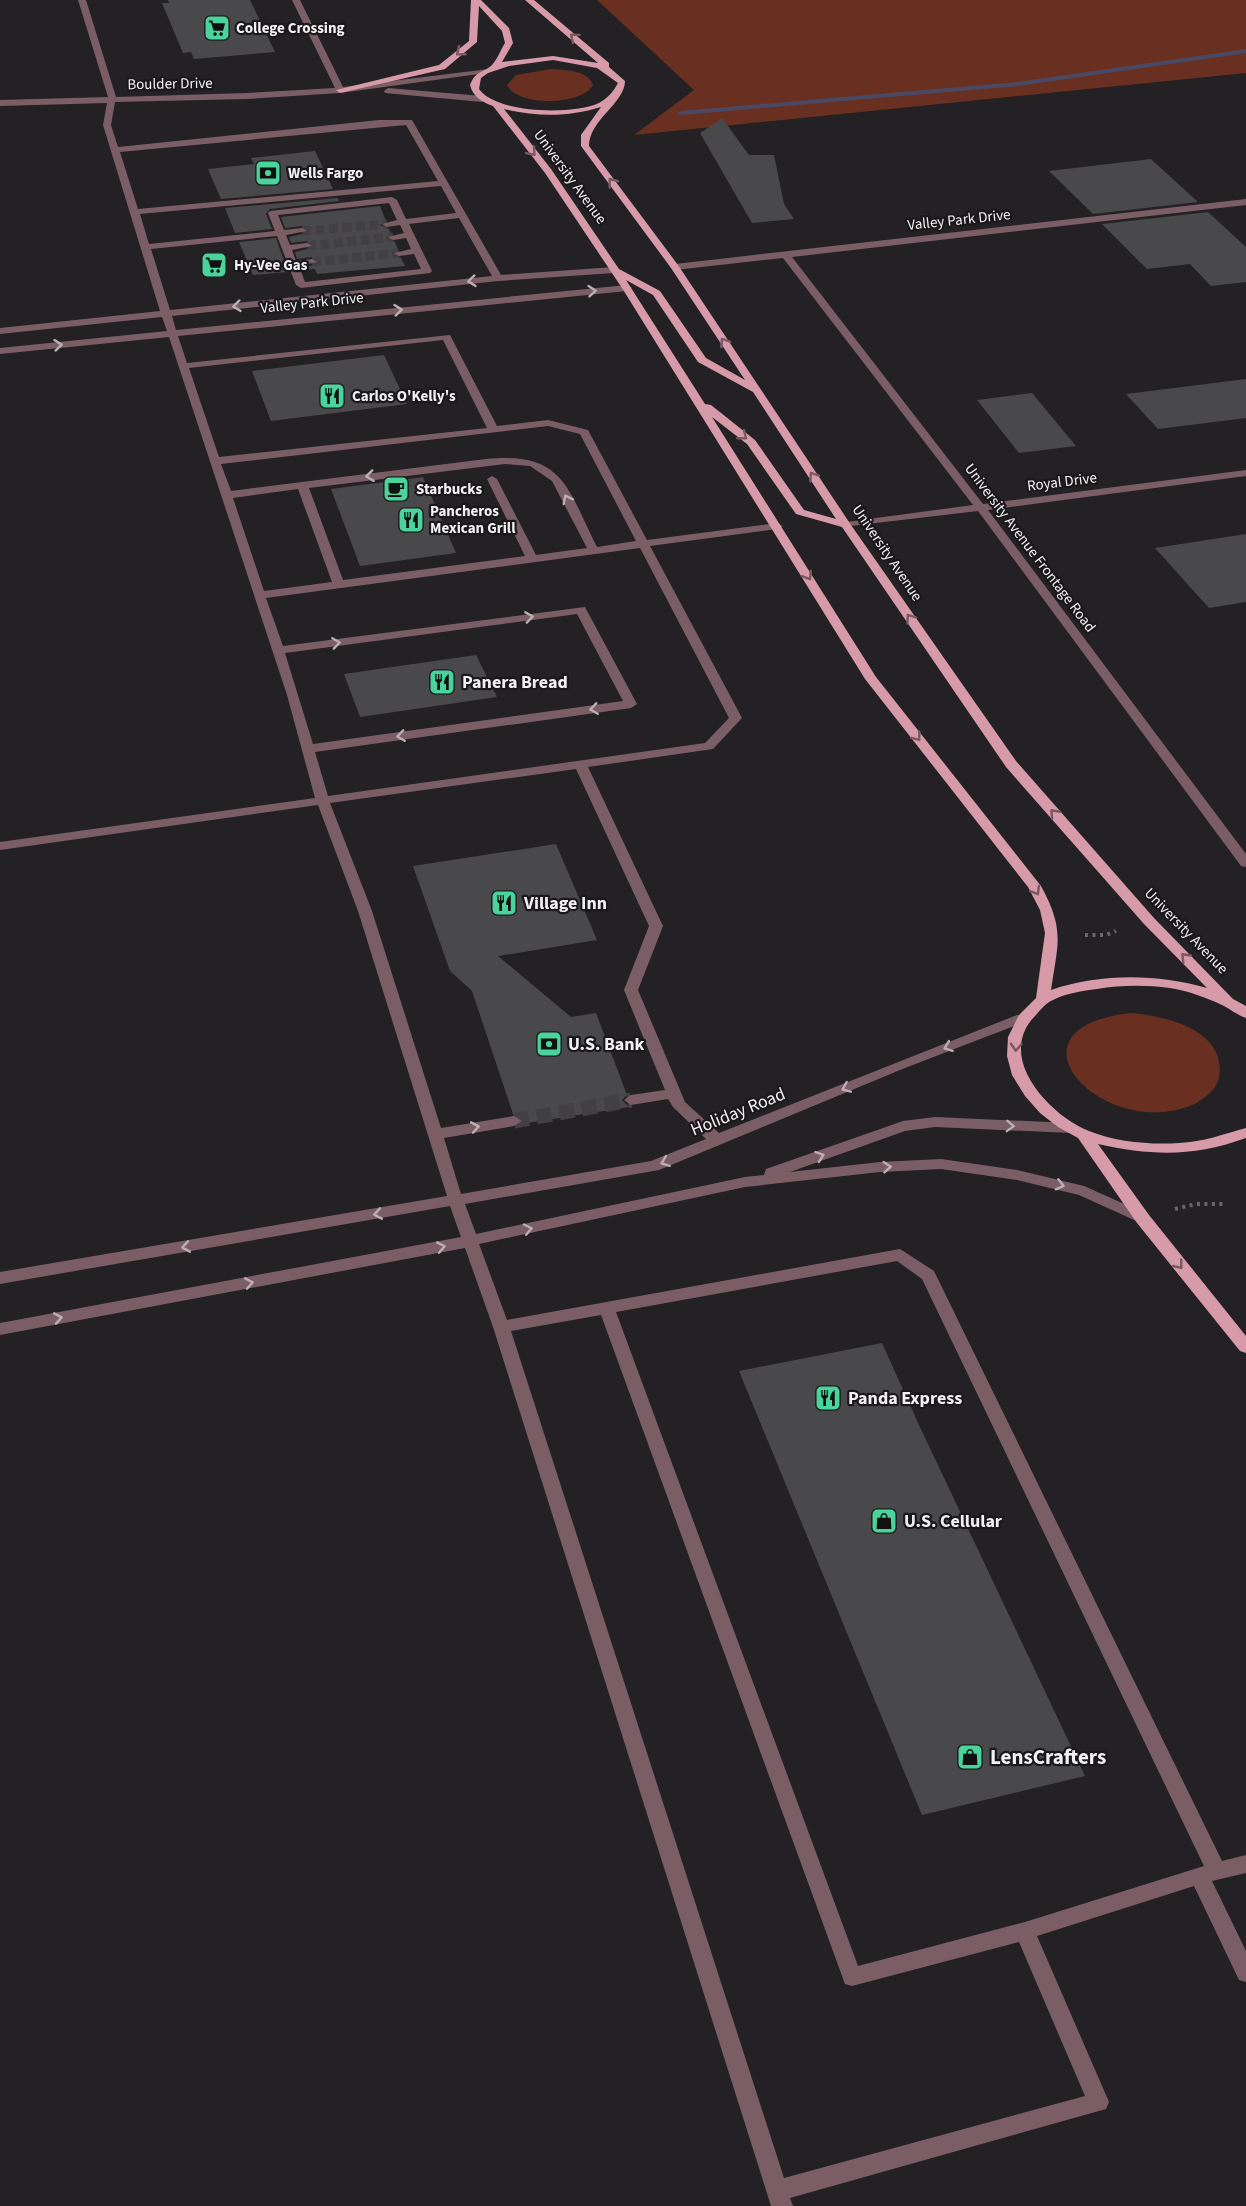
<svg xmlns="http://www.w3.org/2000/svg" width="1246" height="2206" font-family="'Source Sans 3',sans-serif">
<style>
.green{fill:#693021}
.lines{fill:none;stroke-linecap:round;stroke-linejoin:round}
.stream{fill:#494966;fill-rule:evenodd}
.building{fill:#49484b}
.minor-tunnel-far1{stroke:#424042;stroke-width:9;stroke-dasharray:9 4.5;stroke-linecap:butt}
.minor-tunnel{stroke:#424042;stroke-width:15;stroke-dasharray:15 8;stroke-linecap:butt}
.path{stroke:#686768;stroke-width:4;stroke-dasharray:3 4.5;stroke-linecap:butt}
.minor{fill:#7b5e65;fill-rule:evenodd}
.major{fill:#d69aa9;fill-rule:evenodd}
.oneway{stroke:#785962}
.oneway2{stroke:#bcafb3}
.labels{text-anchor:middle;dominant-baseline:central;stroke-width:4.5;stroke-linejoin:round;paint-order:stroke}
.far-poi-label{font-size:15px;font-weight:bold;fill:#f2f1f2;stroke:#1a181a;text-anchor:start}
.far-street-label{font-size:15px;fill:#f2f1f2;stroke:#1a181a}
.poi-label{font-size:18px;font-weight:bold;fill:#f2f1f2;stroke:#1a181a;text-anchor:start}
.street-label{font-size:18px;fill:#f2f1f2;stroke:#1a181a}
.near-poi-label{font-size:21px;font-weight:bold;fill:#f2f1f2;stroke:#1a181a;text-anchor:start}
</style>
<rect width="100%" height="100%" fill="#232123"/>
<!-- green -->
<path class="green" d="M597 0H1246V73L634 135 694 90Z
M551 69C565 70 588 70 593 85 581 106 517 107 507 85L516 75Z
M1131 1013C1166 1016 1227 1030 1219 1077 1217 1090 1203 1100 1192 1105 1103 1142 995 1028 1131 1013Z"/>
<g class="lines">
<!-- stream -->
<path class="stream" d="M1246 49V53L1018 86 681 115 677 113 681 111 1018 82Z"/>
</g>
<!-- building -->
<path class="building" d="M168 0H250L275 52 194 59 191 52 183 53 162 3H169Z
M722 118 749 155H774L784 204 794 219 752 223 700 133Z
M315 151 333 189 221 199 208 169 254 164 251 158Z
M1151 159 1198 202 1093 214 1049 171Z
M338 198 339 201 270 209 266 214 272 229 235 233 225 208Z
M380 206 386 221 380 225 389 229 391 234 386 238 395 242 398 250 392 254 401 258 405 266 317 274 315 269 303 270 302 268 317 264 319 261 312 257 297 259 295 252 312 248 314 245 307 241 291 243 289 237 307 233 309 230 302 226 285 228 281 217Z
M1208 212 1246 247V282L1211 286 1190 264 1147 269 1102 224Z
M276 238 288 272 253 275 239 242Z
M384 355 407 404 271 421 252 371Z
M1246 379V418L1158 429 1126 394Z
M1032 393 1076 446 1019 453 977 400Z
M423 477 456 553 360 566 331 489Z
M1246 534V602L1209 608 1155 548Z
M476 655 497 697 360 717 344 674Z
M556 844 597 940 498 956 571 1017 596 1013 627 1095 622 1100 629 1107 521 1124 524 1120 513 1114 472 991 450 971 413 866Z
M882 1343 919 1425 1085 1776 922 1815 739 1371Z"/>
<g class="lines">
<!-- minor-tunnel-far1 -->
<path class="minor-tunnel-far1" d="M302 231 387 224
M307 246 393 237
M312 262 399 253"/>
<!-- minor-tunnel -->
<path class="minor-tunnel" d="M514 1121 631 1100"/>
<!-- path -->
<path class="path" d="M1085 935H1106L1116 931
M1175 1209 1196 1204H1223"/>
<!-- minor -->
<path class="minor" d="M78 0H86L116 97 247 93 335 88 292 0H300L343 87 489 69V73H486L340 93 247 99 115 102 111 125 118 147 379 120H412L501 275 614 267 619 270 614 273 498 281 172 316 176 330 627 285 632 288 627 291 178 336 187 363 450 335 497 426 548 420 588 430 647 540 777 523 783 526 777 529 650 546 742 718 713 749 588 767 663 926 638 990 685 1102 719 1133 1017 1015H1027L1029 1018 1027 1021 905 1068 659 1170 465 1204 476 1234 745 1177 764 1175 766 1169 903 1121 935 1117 1071 1123 1079 1128 1071 1133 935 1127 905 1131 790 1172 880 1162 941 1159 1017 1170 1084 1186 1149 1215 1151 1219 1149 1223 1143 1224 1079 1195 1017 1180 941 1169 880 1172 745 1187 479 1244 507 1320 900 1249 934 1271 1222 1861 1246 1855V1873L1212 1881 1246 1951V1982L1239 1980 1194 1886 1037 1936 1109 2102 1106 2109 790 2198 793 2206H771L493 1327 465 1248 0 1335V1323L461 1237 450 1206 0 1284V1272L447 1196 358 911 318 805 0 850V842L315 798 287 695 169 337 0 354V348L167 331 162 317 0 334V328L160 311 103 125 107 103 0 106V100L108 97ZM406 125 438 181 138 209 120 152ZM441 186 456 213 406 219 397 200 392 197 270 211 268 213 275 231 149 244 140 214ZM389 203 397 220 382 224 387 227 400 225 404 233 388 237 393 240 406 238 411 249 394 253 399 256 414 254 421 269 305 282 299 266 317 262 312 259 296 261 292 250 312 246 307 243 290 245 286 235 307 231 302 228 284 230 278 215ZM459 218 492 276 170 310 151 249 277 236 296 285 301 288 430 273 432 271 409 224ZM443 340 487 428 219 457 189 368ZM548 426 580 434 636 541 597 547C567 488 564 451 486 459L231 491 221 464ZM505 464 530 466 552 481 587 548 536 555 497 479 492 476 487 479 525 556 343 580 309 488ZM298 489 332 582 264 591 233 498ZM640 548 729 718 705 743 328 796 315 752 631 708 637 704 585 607 283 646 266 598ZM577 614 623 701 313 744 285 653ZM576 769 649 926 624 990 665 1090 631 1095 624 1100 631 1105 668 1099 673 1107 706 1139 651 1161 461 1194 444 1138 514 1126 522 1121 514 1116 441 1128 372 911 330 803ZM897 1261 922 1279 1204 1866 1025 1922 858 1966 616 1312ZM601 1315 845 1984 852 1986 1019 1942 1085 2096 784 2178 511 1331Z
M388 88 482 96 486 99 482 102 385 93 384 91Z
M1246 199V205L792 257 983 504 1246 470V476L988 510 1246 854V867L1241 866 978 511 842 527 840 525 846 522 973 505 783 258 675 270 670 267 675 264Z"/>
<!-- major -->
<path class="major" d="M471 0H481L509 28 513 43 502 62 553 56 598 63 525 0H534L609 63V67L625 81C625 103 589 120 589 146L678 265 851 525 1016 761 1154 918 1233 999 1246 1006V1018C1237 1015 1230 1009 1222 1005 1205 997 1188 991 1170 988 1146 985 1121 985 1097 989 1082 991 1067 993 1053 1000 1046 1003 1041 1009 1036 1015 994 1056 1049 1115 1089 1131 1116 1142 1151 1145 1179 1143 1203 1142 1224 1134 1246 1128V1138C1193 1157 1153 1156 1098 1144L1149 1215 1246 1336V1353L1240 1351 1137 1223 1078 1138 1058 1127 1040 1113 1025 1096 1012 1075 1007 1056 1008 1037 1019 1015 1036 998 1045 933 1040 910 1028 887 865 679 622 288 545 173 493 106C482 102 473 97 470 85 476 70 482 74 492 65 497 60 501 49 505 43L502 31 479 6 477 42 445 69 340 93 336 90 439 65 469 41ZM553 60 597 68 618 83C613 92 608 98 599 103 573 115 497 114 479 89L481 78 488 73 509 66ZM601 107 581 135V146L671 268 745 380 706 358 660 291 619 269 551 169 504 109C537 117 569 117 601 107ZM626 280 653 295 698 362 753 392 836 519 804 510 755 440 711 405 705 404ZM712 417 747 444 796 514 842 527 1006 767 1144 924 1207 988C1156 974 1103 973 1051 990 1058 943 1065 930 1041 886L876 677Z"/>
</g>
<!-- one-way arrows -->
<defs><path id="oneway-chevron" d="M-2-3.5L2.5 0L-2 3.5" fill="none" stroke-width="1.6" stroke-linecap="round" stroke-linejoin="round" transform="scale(1.5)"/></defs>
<g class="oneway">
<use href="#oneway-chevron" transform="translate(574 37) rotate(-140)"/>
<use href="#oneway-chevron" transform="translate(460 52) rotate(141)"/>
<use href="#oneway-chevron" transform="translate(532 152) rotate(50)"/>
<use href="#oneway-chevron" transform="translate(612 182) rotate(-127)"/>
<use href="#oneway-chevron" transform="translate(724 342) rotate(-123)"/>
<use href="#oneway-chevron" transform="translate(743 436) rotate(39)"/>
<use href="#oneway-chevron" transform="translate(813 476) rotate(-124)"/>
<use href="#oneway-chevron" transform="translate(808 576) rotate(58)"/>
<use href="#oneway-chevron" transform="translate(910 618) rotate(-125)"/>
<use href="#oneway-chevron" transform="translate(917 737) rotate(52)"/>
<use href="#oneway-chevron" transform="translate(1054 813) rotate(-132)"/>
<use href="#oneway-chevron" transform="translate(1036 891) rotate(59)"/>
<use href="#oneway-chevron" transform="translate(1185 957) rotate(-134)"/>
<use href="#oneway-chevron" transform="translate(1016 1047) rotate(93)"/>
<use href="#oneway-chevron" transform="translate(1179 1265) rotate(51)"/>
</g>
<g class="oneway2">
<use href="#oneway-chevron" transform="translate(472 281) rotate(174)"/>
<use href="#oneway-chevron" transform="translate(592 291) rotate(-5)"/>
<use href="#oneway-chevron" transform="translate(237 306) rotate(174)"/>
<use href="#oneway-chevron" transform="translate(398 310) rotate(-6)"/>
<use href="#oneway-chevron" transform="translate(58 345) rotate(-6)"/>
<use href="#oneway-chevron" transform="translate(370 476) rotate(173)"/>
<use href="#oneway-chevron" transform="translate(567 499) rotate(-117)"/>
<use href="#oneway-chevron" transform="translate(529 617) rotate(-8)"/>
<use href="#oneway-chevron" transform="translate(336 643) rotate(-8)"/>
<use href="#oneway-chevron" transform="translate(594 709) rotate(172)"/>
<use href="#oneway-chevron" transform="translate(401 736) rotate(172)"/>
<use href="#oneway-chevron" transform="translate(948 1047) rotate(159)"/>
<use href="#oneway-chevron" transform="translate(846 1088) rotate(157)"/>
<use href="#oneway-chevron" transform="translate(1010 1126) rotate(2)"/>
<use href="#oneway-chevron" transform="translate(475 1127) rotate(-10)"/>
<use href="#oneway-chevron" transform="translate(820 1156) rotate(-19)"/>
<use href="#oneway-chevron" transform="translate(665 1162) rotate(159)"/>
<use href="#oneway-chevron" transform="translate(887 1167) rotate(-4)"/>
<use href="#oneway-chevron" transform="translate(1060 1185) rotate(14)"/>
<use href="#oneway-chevron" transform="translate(378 1214) rotate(170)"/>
<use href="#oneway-chevron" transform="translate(528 1229) rotate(-12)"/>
<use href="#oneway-chevron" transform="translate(186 1247) rotate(170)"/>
<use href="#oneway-chevron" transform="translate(441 1247) rotate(-11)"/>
<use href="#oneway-chevron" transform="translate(249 1283) rotate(-10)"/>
<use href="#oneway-chevron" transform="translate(58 1318) rotate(-10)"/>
</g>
<!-- icons -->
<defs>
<g id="supermarket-square" transform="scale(1.35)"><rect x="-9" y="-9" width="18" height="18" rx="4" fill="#4ad49c" stroke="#1a181a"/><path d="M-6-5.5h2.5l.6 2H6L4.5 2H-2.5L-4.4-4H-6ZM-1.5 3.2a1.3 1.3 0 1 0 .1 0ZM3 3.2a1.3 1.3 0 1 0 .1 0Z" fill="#111"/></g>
<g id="bank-square" transform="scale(1.35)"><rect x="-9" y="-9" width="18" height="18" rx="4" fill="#4ad49c" stroke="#1a181a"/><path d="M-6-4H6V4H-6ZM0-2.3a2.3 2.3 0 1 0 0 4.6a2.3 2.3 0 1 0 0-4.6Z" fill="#111"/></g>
<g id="restaurant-square" transform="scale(1.35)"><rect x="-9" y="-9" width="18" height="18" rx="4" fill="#4ad49c" stroke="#1a181a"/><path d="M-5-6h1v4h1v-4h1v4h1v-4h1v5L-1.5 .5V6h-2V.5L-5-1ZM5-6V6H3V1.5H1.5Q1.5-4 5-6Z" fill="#111"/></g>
<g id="cafe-square" transform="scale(1.35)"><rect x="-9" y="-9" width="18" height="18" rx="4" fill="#4ad49c" stroke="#1a181a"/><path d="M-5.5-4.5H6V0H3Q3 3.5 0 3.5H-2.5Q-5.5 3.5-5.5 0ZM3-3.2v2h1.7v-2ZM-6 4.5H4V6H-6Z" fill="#111"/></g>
<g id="shop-square" transform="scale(1.35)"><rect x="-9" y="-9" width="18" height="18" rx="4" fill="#4ad49c" stroke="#1a181a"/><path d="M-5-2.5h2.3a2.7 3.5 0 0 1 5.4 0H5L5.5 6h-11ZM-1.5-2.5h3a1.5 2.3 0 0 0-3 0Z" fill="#111"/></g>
</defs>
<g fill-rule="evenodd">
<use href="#supermarket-square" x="217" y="28"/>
<use href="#bank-square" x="268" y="173"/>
<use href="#supermarket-square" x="214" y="265"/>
<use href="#restaurant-square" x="332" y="396"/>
<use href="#cafe-square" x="396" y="489"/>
<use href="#restaurant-square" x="411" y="520"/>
<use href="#restaurant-square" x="442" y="682"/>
<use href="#restaurant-square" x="504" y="903"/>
<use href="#bank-square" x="549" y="1044"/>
<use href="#restaurant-square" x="828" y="1398"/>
<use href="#shop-square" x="884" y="1521"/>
<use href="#shop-square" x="970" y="1757"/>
</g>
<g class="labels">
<!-- far-poi labels -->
<g class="far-poi-label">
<text x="236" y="28">College Crossing</text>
<text x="288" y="173">Wells Fargo</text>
<text x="234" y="265">Hy-Vee Gas</text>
<text x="352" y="396">Carlos O'Kelly's</text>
<text x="416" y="489">Starbucks</text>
<text x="430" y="511">Pancheros<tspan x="430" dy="17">Mexican Grill</tspan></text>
</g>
<!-- far-street labels -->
<g class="far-street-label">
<text transform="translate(170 84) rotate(-1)">Boulder Drive</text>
<text transform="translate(570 177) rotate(54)">University Avenue</text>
<text transform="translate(959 220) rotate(-6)">Valley Park Drive</text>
<text transform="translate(312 303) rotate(-6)">Valley Park Drive</text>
<text transform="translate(1062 482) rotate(-7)">Royal Drive</text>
<text transform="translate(1030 548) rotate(53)">University Avenue Frontage Road</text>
<text transform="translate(887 553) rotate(56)">University Avenue</text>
<text transform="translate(1186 931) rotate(46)">University Avenue</text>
</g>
<!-- poi labels -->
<g class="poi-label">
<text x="462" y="682">Panera Bread</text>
<text x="524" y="903">Village Inn</text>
<text x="568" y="1044">U.S. Bank</text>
<text x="848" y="1398">Panda Express</text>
<text x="904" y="1521">U.S. Cellular</text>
</g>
<!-- street labels -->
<g class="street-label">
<text transform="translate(738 1112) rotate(-22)">Holiday Road</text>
</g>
<!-- near-poi labels -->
<g class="near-poi-label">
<text x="990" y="1757">LensCrafters</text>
</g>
</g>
</svg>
